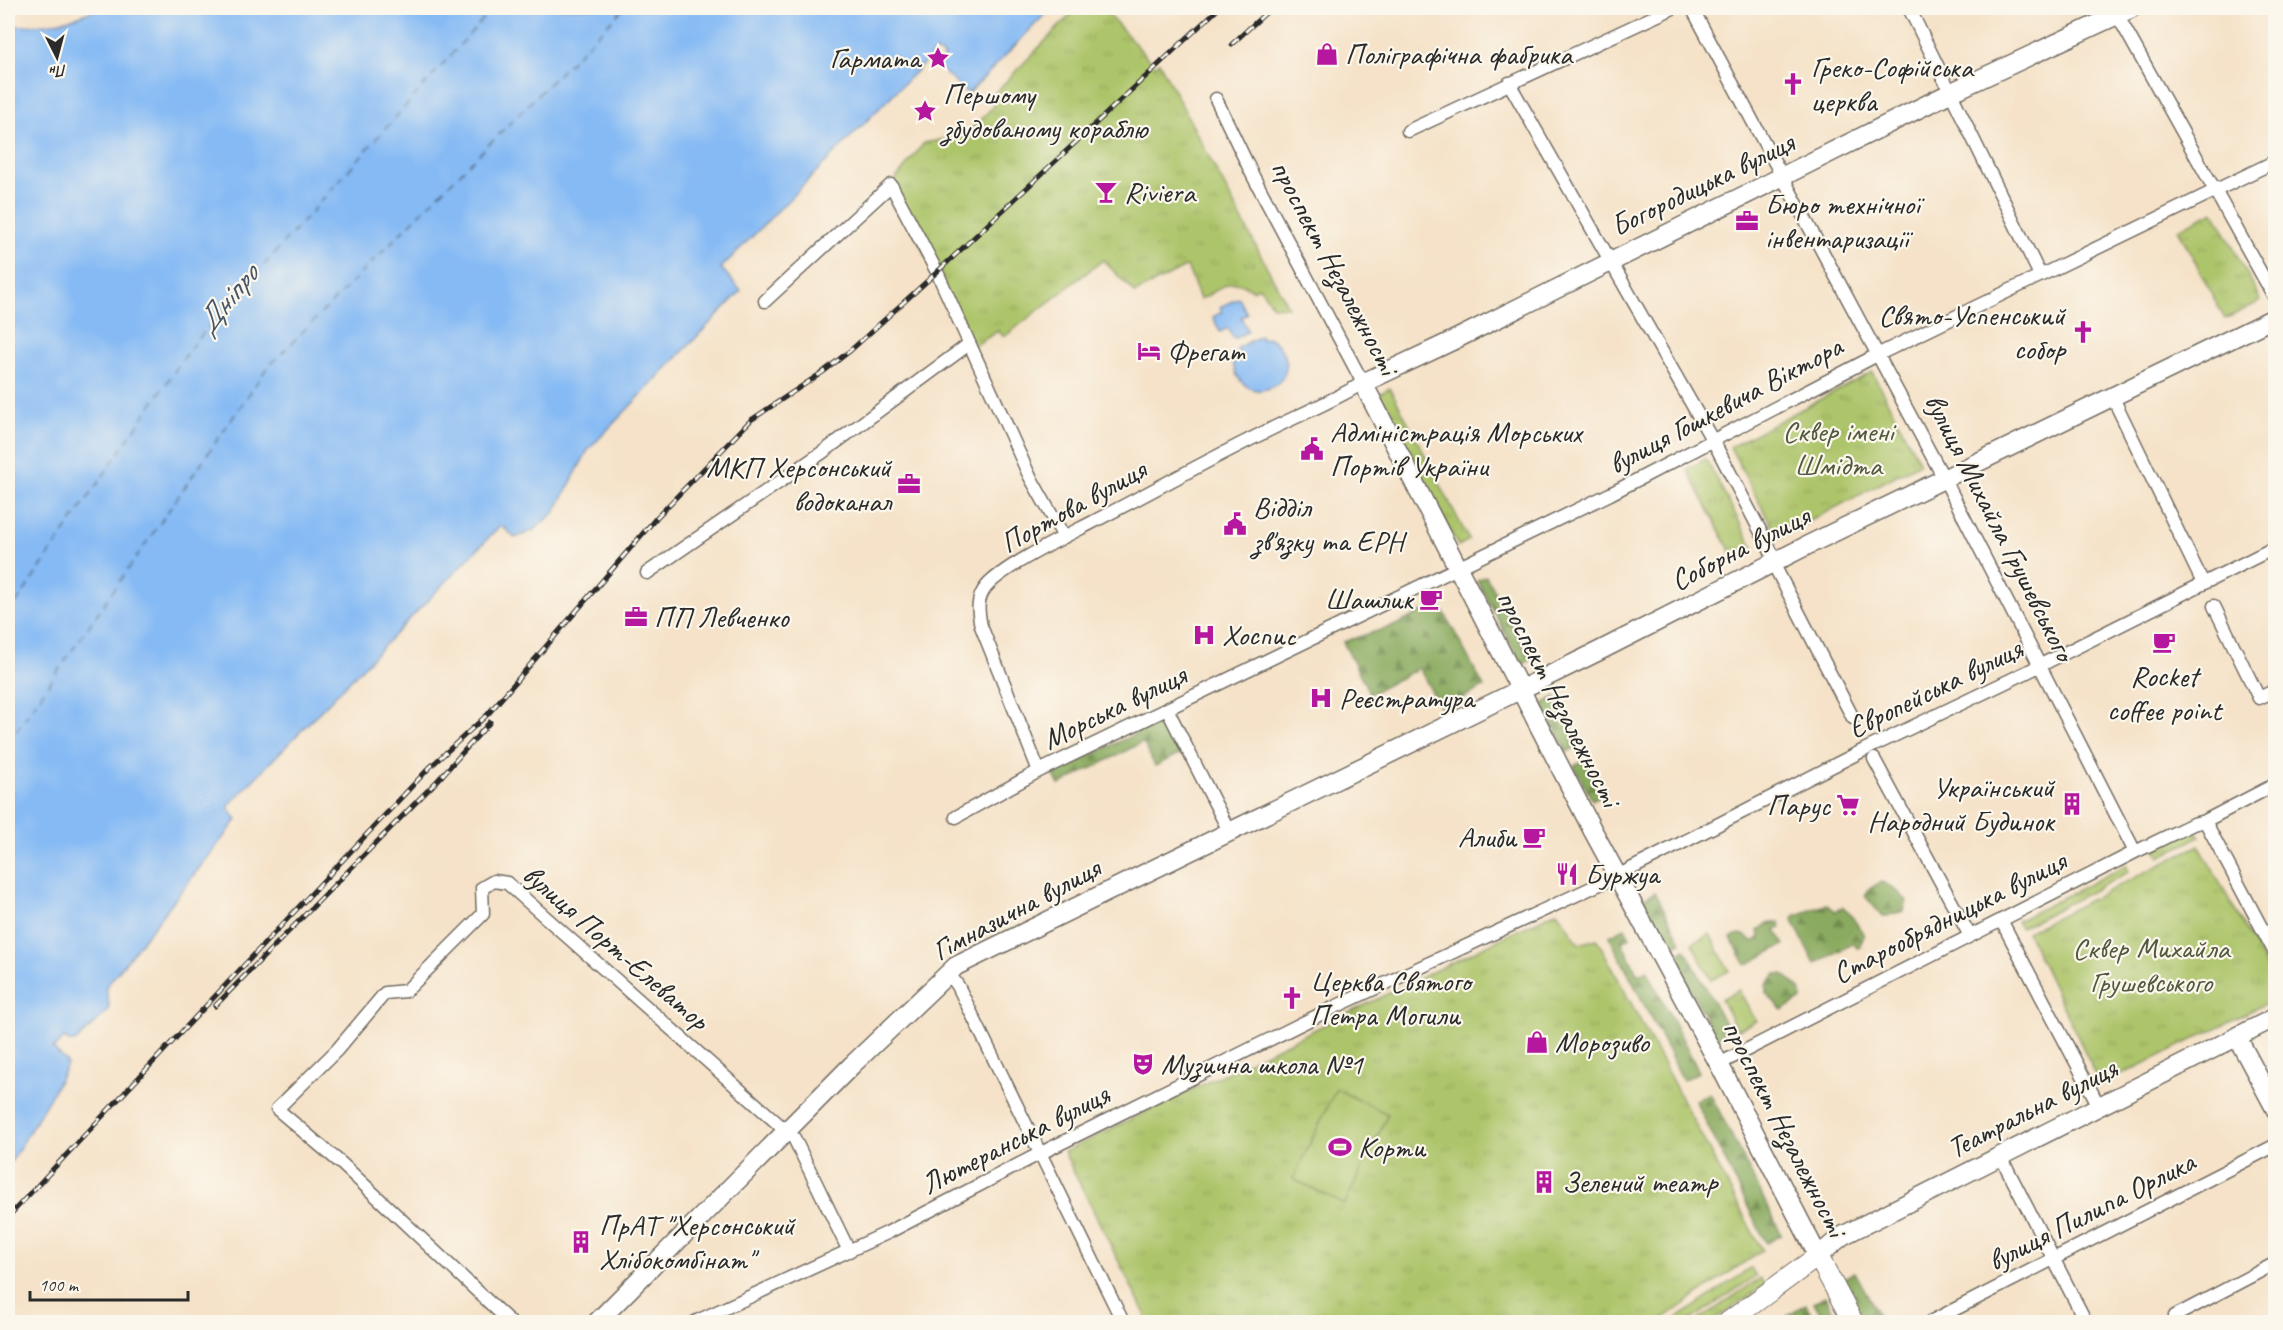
<svg xmlns="http://www.w3.org/2000/svg" width="2283" height="1330" font-family="Caveat,sans-serif">
<style>
.grass{fill:url(#grass-tufts);stroke:#6c784a;stroke-width:1.5}
.forest{fill:url(#forest-firs);stroke:#5a6a44;stroke-width:1.5}
.pitch{fill:#adc56a;stroke:#6c784a;stroke-width:1.5}
.water{fill:#85baf4;stroke:#587290;stroke-width:1.5}
.lines{fill:none;stroke-linecap:round;stroke-linejoin:round}
.ferry{stroke:#465667;stroke-width:1.5;stroke-dasharray:8 6;stroke-linecap:butt}
.street-casing{stroke:#726b62;stroke-width:15}
.secondary-casing{stroke:#726b62;stroke-width:21}
.primary-casing{stroke:#726b62;stroke-width:22}
.street{stroke:#fff;stroke-width:12}
.secondary{stroke:#fff;stroke-width:18}
.primary{stroke:#fff;stroke-width:20}
.rail-casing{stroke:#2b2b2b;stroke-width:5}
.rail{stroke:#fbf7ec;stroke-width:3;stroke-dasharray:9;stroke-linecap:butt}
.labels{text-anchor:middle;dominant-baseline:central;stroke-width:4.5;stroke-linejoin:round;paint-order:stroke}
.poi-label{font-size:30px;fill:#2b2b2b;stroke:#fbf7ec;text-anchor:start}
.street-label{font-size:30px;fill:#2b2b2b;stroke:#fbf7ec}
.park-label{font-size:30px;fill:#52593e;stroke:#fbf7ec}
.water-label{font-size:32px;font-style:italic;fill:#465667;stroke:#fbf7ec}
</style>
<defs>
<pattern id="grass-tufts" width="24" height="20" patternUnits="userSpaceOnUse" patternTransform="scale(1.5)"><rect width="24" height="20" fill="#adc56a"/><path d="M3 7l-1-3M5 7V3M7 7l1-3M15 17l-1-3M17 17v-4M19 17l1-3" fill="none" stroke="#95a95c"/></pattern>
<pattern id="forest-firs" width="22" height="20" patternUnits="userSpaceOnUse" patternTransform="scale(1.5)"><rect width="22" height="20" fill="#8aaa5e"/><path d="M5 1l3.5 6h-7zM16 11l3.5 6h-7z" fill="#718b4e"/></pattern>
</defs>
<rect width="100%" height="100%" fill="#fbf7ec"/>
<filter id="ink" filterUnits="userSpaceOnUse"><feTurbulence type="fractalNoise" baseFrequency=".0167" numOctaves="2"/><feDisplacementMap in="SourceGraphic" scale="12" xChannelSelector="R" yChannelSelector="G"/><feConvolveMatrix kernelMatrix="1 2 1 2 8 2 1 2 1" color-interpolation-filters="sRGB"/></filter>
<filter id="wash" filterUnits="userSpaceOnUse"><feTurbulence type="fractalNoise" baseFrequency=".008" numOctaves="4" result="noise"/><feDisplacementMap in="SourceGraphic" scale="24" xChannelSelector="R" yChannelSelector="G"/><feGaussianBlur stdDeviation="1.35" result="paint"/><feColorMatrix in="noise" values="0 0 0 0 0 0 0 0 0 0 0 0 0 0 0 0 0 1.4 0 .05"/><feComposite in="paint" operator="in"/></filter>
<g filter="url(#wash)">
<rect width="100%" height="100%" fill="#f5e2c8"/>
<!-- grass -->
<path class="grass" d="M1077 8H1103L1155 66 1159 62 1288 307 1273 306 1259 287 1253 290C1227 274 1224 289 1200 299L1187 266 1135 293 1103 260 1004 337 998 331 971 348 891 185 924 143 964 136 994 106 992 96Z
M2214 211 2261 301 2225 319 2178 229Z
M1872 372 1920 463 1778 538 1730 447Z
M1390 388 1469 540 1458 546 1379 394Z
M1706 459 1753 548 1734 558 1687 469Z
M2191 831H2196L2200 836 2160 857 2156 849Z
M2199 845 2275 983V999L2101 1085 2027 932Z
M2126 865 2129 872 2021 928 2017 921Z
M1557 911 1579 944 1597 939 1762 1250 1658 1322H1631L1626 1318 1620 1322H1149L1064 1152Z
M1710 934 1729 971 1711 980 1692 943Z
M1739 990 1756 1021 1737 1030 1721 999Z
M1751 1268 1756 1276 1688 1322H1672Z
M1760 1278 1765 1285 1712 1322H1696Z"/>
<!-- forest -->
<path class="forest" d="M1486 576 1531 660 1522 665 1477 580Z
M1439 603 1484 687 1441 709 1419 668 1370 694 1343 642 1396 625Z
M1556 697 1580 745 1567 752 1542 704Z
M1164 720 1167 723 1182 753 1155 766 1143 742 1059 785 1053 773Z
M1587 759 1606 793 1592 800 1574 766Z
M1881 882 1894 888 1907 901 1904 911 1883 917 1865 896 1869 889Z
M1655 892 1681 942 1669 948 1643 899Z
M1827 904 1835 911 1843 907 1850 913 1864 935 1860 947 1857 948 1854 943 1815 964 1793 921 1794 916Z
M1780 922 1781 928 1776 930 1784 945 1746 965 1731 938C1741 931 1746 935 1754 942L1760 937 1758 931 1768 923Z
M1625 928 1630 937 1622 942 1638 975 1647 970 1699 1072 1683 1080 1609 936Z
M1685 949 1729 1031 1716 1038 1673 956Z
M1776 974H1783L1800 989 1802 999 1782 1010 1766 993V985Z
M1710 1093 1782 1235 1766 1243 1695 1100Z
M1855 1272 1882 1322H1865L1842 1279Z
M1825 1296 1839 1322H1825L1814 1302Z
M1806 1304 1816 1322H1791L1787 1315Z"/>
<!-- pitch -->
<path class="pitch" d="M1336 1089 1388 1114 1345 1204 1293 1179Z"/>
<!-- water -->
<path class="water" d="M99 8H1051L968 94 939 68V64L944 56 936 51 721 268 741 291 588 450 555 512 534 530 515 538 503 527 500 526 229 805V809L237 820 106 987 109 1005 108 1011 75 1042H71L64 1038 53 1049 66 1061 67 1065 49 1099 8 1167V26C43 26 66 23 99 8Z
M1239 298 1247 314 1241 317 1248 331 1234 339 1228 328 1220 332 1213 317 1222 312 1220 307Z
M1260 336 1262 340 1268 337C1287 347 1295 375 1272 387 1249 398 1231 377 1233 355L1239 352 1237 348Z"/>
<g class="lines">
<!-- ferry -->
<path class="ferry" d="M8 615 191 347 493 8
M8 743 267 368 624 8"/>
</g>
</g>
<g filter="url(#ink)">
<g class="lines">
<!-- street casing -->
<g class="street-casing">
<path id="street" d="M1692 8 1948 486 2135 852
M1909 8 2040 275
M2114 9 2276 300
M1509 83 1718 450 1776 561
M1408 131 1673 8
M765 301 891 185 937 272 1029 475 1064 537
M2112 396 2203 583
M1773 563 1853 718
M647 573 823 452 969 344
M2214 606 2259 698 2276 690
M1167 709 1229 831
M1874 759 1970 936
M1039 771 981 626C978 612 976 599 986 587 1002 567 1066 536 1091 523 1149 493 1206 461 1265 432 1297 416 1331 402 1363 383L1253 176 1216 99
M956 817 1039 771 1610 494 1879 354 2276 161
M2205 821 2276 955
M2001 920 2099 1106
M948 972 958 986 1123 1322
M1719 1064 2135 852 2193 824 2205 821 2276 784
M2000 1155 2086 1322
M2175 1316 2276 1263
M510 1322 342 1164 277 1109 337 1050 385 993 406 991 483 914 482 888 494 881 507 883 794 1138 849 1251
M695 1322 887 1233 1039 1154 1337 1006 1617 876 1864 750 2025 673 2276 547
M1930 1322 2276 1145"/>
</g>
<!-- secondary casing -->
<g class="secondary-casing">
<path id="secondary" d="M2132 8 1952 92 1454 340 1363 383 1593 831 1719 1064 1818 1256 1842 1236 2276 1017
M2237 1037 2276 1110
M597 1322 852 1065 956 966 1595 653 1810 544 2276 317"/>
</g>
<!-- primary casing -->
<g class="primary-casing">
<path id="primary" d="M1728 1322 1818 1256 1853 1322"/>
</g>
<!-- street -->
<use href="#street" class="street"/>
<!-- secondary -->
<use href="#secondary" class="secondary"/>
<!-- primary -->
<use href="#primary" class="primary"/>
<!-- rail casing -->
<g class="rail-casing">
<path id="rail" d="M1232 44 1271 8
M215 1006 438 780 490 722
M8 1217 429 768 488 714 657 517 751 420 823 372 851 350 937 272 1219 8"/>
</g>
<!-- rail -->
<use href="#rail" class="rail"/>
</g>
</g>
<!-- icons -->
<defs>
<g id="shop-bare" transform="scale(1.8)"><path d="M-5-2.5h2.3a2.7 3.5 0 0 1 5.4 0H5L5.5 6h-11ZM-1.5-2.5h3a1.5 2.3 0 0 0-3 0Z" fill="#b5179e" stroke="#fbf7ec" stroke-width="2.5" paint-order="stroke"/></g>
<g id="sight-bare" transform="scale(1.8)"><path d="M0-6L1.8-2.2L6-1.7L2.9 1.2L3.7 5.4L0 3.3L-3.7 5.4L-2.9 1.2L-6-1.7L-1.8-2.2Z" fill="#b5179e" stroke="#fbf7ec" stroke-width="2.5" paint-order="stroke"/></g>
<g id="church-bare" transform="scale(1.8)"><path d="M-1.2-6h2.4v3.5h3.3v2.4h-3.3V6h-2.4V-.1h-3.3v-2.4h3.3Z" fill="#b5179e" stroke="#fbf7ec" stroke-width="2.5" paint-order="stroke"/></g>
<g id="bar-bare" transform="scale(1.8)"><path d="M-6-5H6L.8 .8V4.5H3.5V6h-7V4.5H-.8V.8Z" fill="#b5179e" stroke="#fbf7ec" stroke-width="2.5" paint-order="stroke"/></g>
<g id="office-bare" transform="scale(1.8)"><path d="M-6-3h4V-5.5h4V-3h4V5H-6ZM-1-4.5V-3h2v-1.5ZM-6 0V1H6V0Z" fill="#b5179e" stroke="#fbf7ec" stroke-width="2.5" paint-order="stroke"/></g>
<g id="hotel-bare" transform="scale(1.8)"><path d="M-6-4.5h1.5V1H6V5H4.5V3h-9V5H-6ZM-4 0a1.8 1.8 0 1 1 3.6 0ZM.5 0V-2.5h3Q6-2.5 6 0Z" fill="#b5179e" stroke="#fbf7ec" stroke-width="2.5" paint-order="stroke"/></g>
<g id="civic-bare" transform="scale(1.8)"><path d="M-.6-6.5H3V-4.5H.6V-3L4-1V1h2V6H-6V1h2V-1L-.6-3ZM-1.2 2.5V6h2.4V2.5Z" fill="#b5179e" stroke="#fbf7ec" stroke-width="2.5" paint-order="stroke"/></g>
<g id="cafe-bare" transform="scale(1.8)"><path d="M-5.5-4.5H6V0H3Q3 3.5 0 3.5H-2.5Q-5.5 3.5-5.5 0ZM3-3.2v2h1.7v-2ZM-6 4.5H4V6H-6Z" fill="#b5179e" stroke="#fbf7ec" stroke-width="2.5" paint-order="stroke"/></g>
<g id="hospital-bare" transform="scale(1.8)"><path d="M-5-5h3v3.5h4V-5h3V5h-3V1.5h-4V5h-3Z" fill="#b5179e" stroke="#fbf7ec" stroke-width="2.5" paint-order="stroke"/></g>
<g id="building-bare" transform="scale(1.8)"><path d="M-4-6H4V6H1V3H-1V6H-4ZM-2.5-4.3h1.7v1.8h-1.7ZM.8-4.3h1.7v1.8H.8ZM-2.5-1h1.7V.8h-1.7ZM.8-1h1.7V.8H.8Z" fill="#b5179e" stroke="#fbf7ec" stroke-width="2.5" paint-order="stroke"/></g>
<g id="supermarket-bare" transform="scale(1.8)"><path d="M-6-5.5h2.5l.6 2H6L4.5 2H-2.5L-4.4-4H-6ZM-1.5 3.2a1.3 1.3 0 1 0 .1 0ZM3 3.2a1.3 1.3 0 1 0 .1 0Z" fill="#b5179e" stroke="#fbf7ec" stroke-width="2.5" paint-order="stroke"/></g>
<g id="restaurant-bare" transform="scale(1.8)"><path d="M-5-6h1v4h1v-4h1v4h1v-4h1v5L-1.5 .5V6h-2V.5L-5-1ZM5-6V6H3V1.5H1.5Q1.5-4 5-6Z" fill="#b5179e" stroke="#fbf7ec" stroke-width="2.5" paint-order="stroke"/></g>
<g id="theatre-bare" transform="scale(1.8)"><path d="M-5-5.5Q0-4 5-5.5V0Q5 5 0 6Q-5 5-5 0ZM-3.3-2.5H-1v1.5H-3.3ZM1-2.5H3.3v1.5H1ZM-2.8 1Q0 5.5 2.8 1Z" fill="#b5179e" stroke="#fbf7ec" stroke-width="2.5" paint-order="stroke"/></g>
<g id="stadium-bare" transform="scale(1.8)"><path d="M0-5a6.5 5 0 1 0 0 10a6.5 5 0 1 0 0-10ZM-3.5-1.8h7v3.6h-7Z" fill="#b5179e" stroke="#fbf7ec" stroke-width="2.5" paint-order="stroke"/></g>
</defs>
<g fill-rule="evenodd">
<use href="#shop-bare" x="1327" y="54"/>
<use href="#sight-bare" x="938" y="58"/>
<use href="#church-bare" x="1793" y="84"/>
<use href="#sight-bare" x="925" y="111"/>
<use href="#bar-bare" x="1106" y="192"/>
<use href="#office-bare" x="1747" y="221"/>
<use href="#church-bare" x="2083" y="332"/>
<use href="#hotel-bare" x="1149" y="351"/>
<use href="#civic-bare" x="1312" y="449"/>
<use href="#office-bare" x="909" y="484"/>
<use href="#civic-bare" x="1235" y="524"/>
<use href="#cafe-bare" x="1431" y="599"/>
<use href="#office-bare" x="636" y="617"/>
<use href="#hospital-bare" x="1204" y="635"/>
<use href="#cafe-bare" x="2164" y="642"/>
<use href="#hospital-bare" x="1321" y="698"/>
<use href="#building-bare" x="2072" y="804"/>
<use href="#supermarket-bare" x="1848" y="805"/>
<use href="#cafe-bare" x="1534" y="837"/>
<use href="#restaurant-bare" x="1567" y="874"/>
<use href="#church-bare" x="1292" y="998"/>
<use href="#shop-bare" x="1537" y="1042"/>
<use href="#theatre-bare" x="1143" y="1064"/>
<use href="#stadium-bare" x="1340" y="1147"/>
<use href="#building-bare" x="1544" y="1182"/>
<use href="#building-bare" x="581" y="1242"/>
</g>
<g class="labels">
<!-- poi labels -->
<g class="poi-label">
<text x="1345" y="54">Поліграфічна фабрика</text>
<text x="920" y="58" text-anchor="end">Гармата</text>
<text x="1811" y="67">Греко-Софійська<tspan x="1811" dy="34">церква</tspan></text>
<text x="943" y="94">Першому<tspan x="943" dy="34">збудованому кораблю</tspan></text>
<text x="1124" y="192">Riviera</text>
<text x="1765" y="204">Бюро технічної<tspan x="1765" dy="34">інвентаризації</tspan></text>
<text x="2065" y="315" text-anchor="end">Свято-Успенський<tspan x="2065" dy="34">собор</tspan></text>
<text x="1167" y="351">Фрегат</text>
<text x="1330" y="432">Адміністрація Морських<tspan x="1330" dy="34">Портів України</tspan></text>
<text x="891" y="467" text-anchor="end">МКП Херсонський<tspan x="891" dy="34">водоканал</tspan></text>
<text x="1253" y="507">Відділ<tspan x="1253" dy="34">зв'язку та ЕРН</tspan></text>
<text x="1413" y="599" text-anchor="end">Шашлик</text>
<text x="654" y="617">ПП Левченко</text>
<text x="1222" y="635">Хоспис</text>
<text x="2164" y="676" text-anchor="middle">Rocket<tspan x="2164" dy="34">coffee point</tspan></text>
<text x="1339" y="698">Реєстратура</text>
<text x="2054" y="787" text-anchor="end">Український<tspan x="2054" dy="34">Народний Будинок</tspan></text>
<text x="1830" y="805" text-anchor="end">Парус</text>
<text x="1516" y="837" text-anchor="end">Алиби</text>
<text x="1585" y="874">Буржуа</text>
<text x="1310" y="981">Церква Святого<tspan x="1310" dy="34">Петра Могили</tspan></text>
<text x="1555" y="1042">Морозиво</text>
<text x="1161" y="1064">Музична школа №1</text>
<text x="1358" y="1147">Корти</text>
<text x="1562" y="1182">Зелений театр</text>
<text x="599" y="1225">ПрАТ "Херсонський<tspan x="599" dy="34">Хлібокомбінат"</tspan></text>
</g>
<!-- street labels -->
<g class="street-label">
<text transform="translate(1702 184) rotate(-26)">Богородицька вулиця</text>
<text transform="translate(1335 267) rotate(62)">проспект Незалежності</text>
<text transform="translate(1725 405) rotate(-28)">вулиця Гошкевича Віктора</text>
<text transform="translate(1073 506) rotate(-29)">Портова вулиця</text>
<text transform="translate(2000 527) rotate(63)">вулиця Михайла Грушевського</text>
<text transform="translate(1740 548) rotate(-27)">Соборна вулиця</text>
<text transform="translate(1935 688) rotate(-26)">Європейська вулиця</text>
<text transform="translate(1559 698) rotate(63)">проспект Незалежності</text>
<text transform="translate(1114 707) rotate(-26)">Морська вулиця</text>
<text transform="translate(1016 909) rotate(-28)">Гімназична вулиця</text>
<text transform="translate(1949 917) rotate(-27)">Старообрядницька вулиця</text>
<text transform="translate(616 947) rotate(41)">вулиця Порт-Елеватор</text>
<text transform="translate(2032 1108) rotate(-27)">Театральна вулиця</text>
<text transform="translate(1785 1128) rotate(63)">проспект Незалежності</text>
<text transform="translate(1015 1139) rotate(-27)">Лютеранська вулиця</text>
<text transform="translate(2091 1211) rotate(-27)">вулиця Пилипа Орлика</text>
</g>
<!-- park labels -->
<g class="park-label">
<text x="1838" y="431">Сквер імені<tspan x="1838" dy="34">Шмідта</tspan></text>
<text x="2151" y="948">Сквер Михайла<tspan x="2151" dy="34">Грушевського</tspan></text>
</g>
<!-- water labels -->
<g class="water-label">
<text transform="translate(227 299) rotate(-51)">Дніпро</text>
</g>
</g>
<!-- margin -->
<rect width="2283" height="1330" fill="none" stroke="#fbf7ec" stroke-width="30"/>
<!-- north arrow -->
<g transform="translate(57 57) rotate(174)" stroke="#fbf7ec" stroke-width="4.5" paint-order="stroke">
<path d="M0-4.5L10 22L0 15L-10 22Z" fill="#2b2b2b"/>
<text y="-9" font-size="16" font-weight="bold" text-anchor="middle" fill="#2b2b2b">Пн</text>
</g>
<!-- scale -->
<path d="M30 1291v9h158v-9" fill="none" stroke="#2b2b2b" stroke-width="3"/>
<text x="39" y="1291" font-size="18" fill="#2b2b2b" stroke="#fbf7ec" stroke-width="4.5" paint-order="stroke">100 m</text>
</svg>
